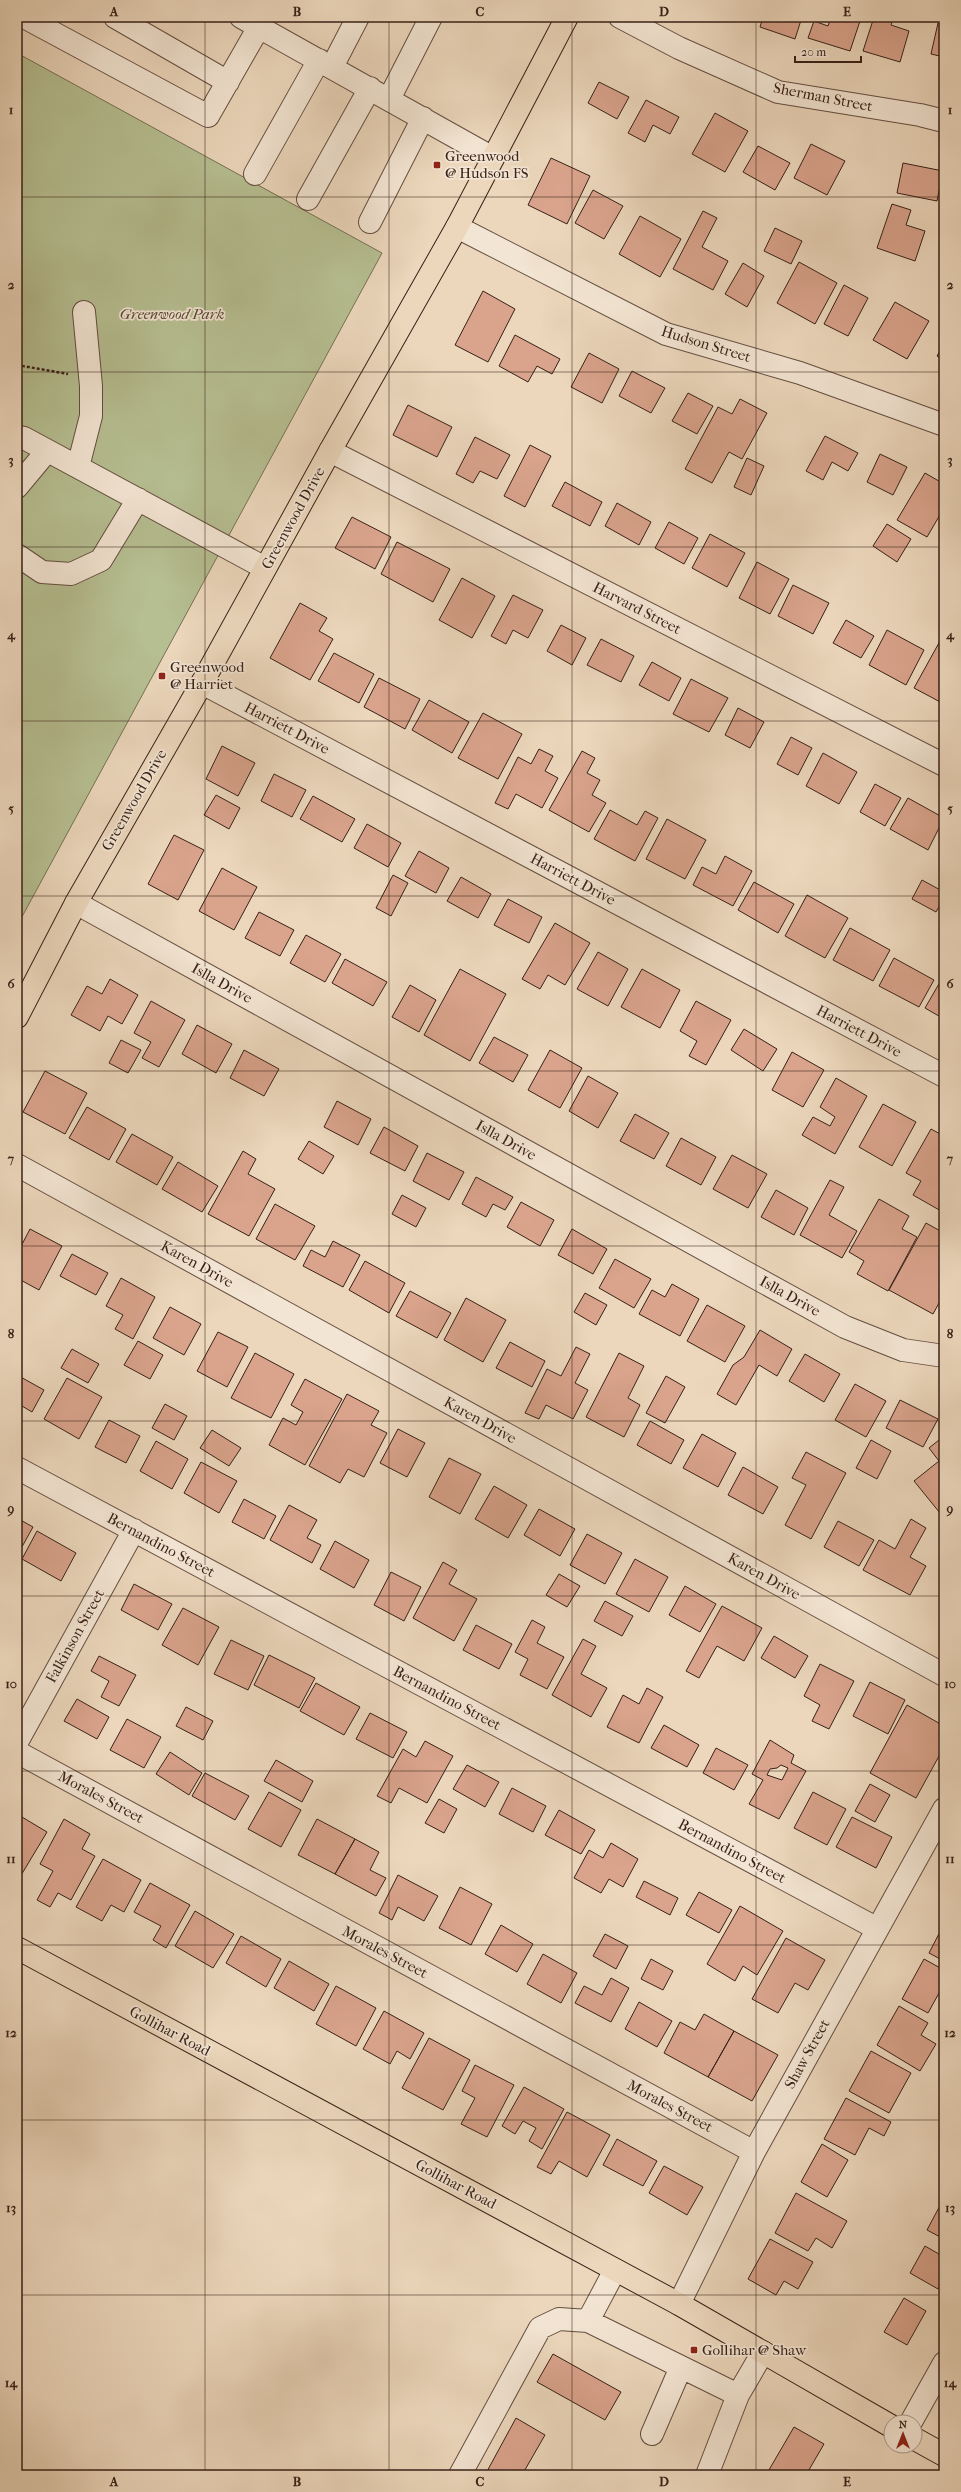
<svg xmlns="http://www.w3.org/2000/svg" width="961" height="2492" font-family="'IM FELL French Canon',serif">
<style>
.green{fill:#b6bf92;stroke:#777055}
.building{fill:#d9a38c;stroke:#382118;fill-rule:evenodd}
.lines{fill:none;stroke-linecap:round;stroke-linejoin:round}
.minor-casing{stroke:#654e41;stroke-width:24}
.major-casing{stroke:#382118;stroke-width:24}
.path{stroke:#382118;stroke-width:2.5;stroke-dasharray:3 2;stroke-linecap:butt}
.minor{stroke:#f3e5d3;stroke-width:22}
.major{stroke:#ecd7bc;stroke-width:22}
.grid{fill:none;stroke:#382118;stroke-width:1;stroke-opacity:0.55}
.poi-dot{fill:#8f2418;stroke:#f3e5d3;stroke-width:1.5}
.labels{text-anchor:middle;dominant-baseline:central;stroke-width:3.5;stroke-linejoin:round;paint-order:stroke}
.street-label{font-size:15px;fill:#382118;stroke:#f3e5d3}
.poi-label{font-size:15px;fill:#382118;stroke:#f3e5d3;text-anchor:start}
.park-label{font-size:15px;font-style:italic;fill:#584836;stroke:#f3e5d3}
.neatline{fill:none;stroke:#382118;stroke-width:1.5}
.grid-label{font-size:13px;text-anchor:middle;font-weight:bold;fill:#382118}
</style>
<rect width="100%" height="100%" fill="#ecd7bc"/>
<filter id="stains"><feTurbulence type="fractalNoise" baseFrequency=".005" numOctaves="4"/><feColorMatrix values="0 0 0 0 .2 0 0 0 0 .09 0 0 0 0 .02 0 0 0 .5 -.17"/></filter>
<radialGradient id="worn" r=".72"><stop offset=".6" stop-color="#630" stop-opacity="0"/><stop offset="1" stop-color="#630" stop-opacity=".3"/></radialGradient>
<!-- green -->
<path class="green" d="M17 53 382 253 17 926Z"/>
<!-- building -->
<path class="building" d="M731 17H743L741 21Z
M763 17H802L795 39 760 27Z
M831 17 861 18 850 51 808 38 814 21 828 26Z
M874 17H894L891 25 909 31 900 62 863 51Z
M938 23 944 25V57L931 54Z
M599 82 629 97 617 119 588 103Z
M646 100 679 117 670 134 653 125 645 142 628 133Z
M715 113 748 131 725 172 692 154Z
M811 144 845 161 827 195 794 178Z
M758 146 790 163 775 190 743 172Z
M551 158 590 176 567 224 528 205Z
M903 163 943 171 937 201 897 193Z
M593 190 623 206 604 239 575 223Z
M892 204 911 210 906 225 925 231 915 261 877 248Z
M703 211 717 218 702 247 728 261 713 290 673 269Z
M640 216 681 239 660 277 619 254Z
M775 228 802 241 791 264 764 251Z
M799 262 837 283 815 324 777 303Z
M743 263 764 276 747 307 725 294Z
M844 285 868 298 848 336 824 324Z
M483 291 515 309 488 362 455 345Z
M895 302 929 321 907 359 873 340Z
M515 335 560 359 552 374 537 366 528 382 499 366Z
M944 344V360L937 356Z
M589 353 619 369 602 403 571 387Z
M632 371 665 388 651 413 619 396Z
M688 393 713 406 697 434 672 421Z
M740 399 767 413 742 459 729 452 712 483 685 469 718 407 732 414Z
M408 405 452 427 437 457 393 435Z
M825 436 858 453 848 471 832 462 823 480 806 471Z
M475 437 510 455 497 479 480 471 473 483 456 474Z
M530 445 551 456 525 507 504 496Z
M880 454 907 467 893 495 867 482Z
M747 458 764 466 751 495 734 487Z
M925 473 944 484V508L927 537 897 520Z
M565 482 602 502 590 526 552 506Z
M617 503 651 522 639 545 605 526Z
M352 517 391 537 375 569 335 548Z
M669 522 698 538 684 564 655 548Z
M887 524 911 539 897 562 873 546Z
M710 534 745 553 727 587 692 568Z
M397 542 450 569 433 602 381 574Z
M757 562 789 579 770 614 739 598Z
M462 578 495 596 472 638 439 620Z
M793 585 829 603 813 634 778 616Z
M513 595 543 610 528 638 513 630 506 644 491 636Z
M300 603 327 618 319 631 333 639 310 680 270 658Z
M846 620 874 636 861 658 833 643Z
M561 625 586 638 572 665 547 651Z
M887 630 924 650 906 685 869 665Z
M601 639 634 656 621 682 587 665Z
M940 641 944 643V704L914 688Z
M334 653 374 674 359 703 318 681Z
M652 662 681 678 669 701 639 685Z
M379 678 420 699 405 729 364 707Z
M691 679 728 698 709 732 673 714Z
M429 700 469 722 452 753 412 730Z
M738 708 764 722 750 748 725 735Z
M483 713 522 734 498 779 458 758Z
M791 737 812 748 798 775 777 764Z
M222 746 255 763 238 796 206 779Z
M539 749 553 756 545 771 558 778 542 808 516 794 508 809 495 803 518 757 531 764Z
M582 751 595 758 587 773 600 780 592 795 606 803 589 832 549 810Z
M823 753 857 772 839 804 806 786Z
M274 774 306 790 292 817 261 801Z
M875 784 901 798 885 826 860 812Z
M216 795 240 808 229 829 204 815Z
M313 796 355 819 342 842 300 819Z
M908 798 944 818 928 850 890 829Z
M610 810 637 825 645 811 658 818 635 861 594 839Z
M667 819 706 840 685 879 646 859Z
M367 824 401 843 388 867 354 848Z
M174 835 204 850 178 900 148 884Z
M419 851 449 868 436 893 405 876Z
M944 851V862L939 859Z
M725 856 752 871 733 906 693 885 702 867 716 874Z
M222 868 257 887 234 930 199 911Z
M393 875 408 883 391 916 376 908Z
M461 877 491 894 478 918 447 901Z
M922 880 944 892V898L936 912 912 899Z
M754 882 794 904 778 933 738 910Z
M807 895 848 918 825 958 785 936Z
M508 899 542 917 529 943 494 925Z
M259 912 294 930 280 956 245 938Z
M555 923 590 943 565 985 548 975 540 989 522 979Z
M850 928 890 950 873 981 833 960Z
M306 935 341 954 325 982 290 963Z
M598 952 628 969 608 1006 577 989Z
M894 958 934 980 919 1007 879 986Z
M345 959 387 982 373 1006 332 983Z
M460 969 506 994 470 1061 424 1035Z
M642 969 680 990 660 1028 621 1007Z
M110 979 138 995 122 1024 108 1016 100 1031 71 1015 87 986 102 994Z
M940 982 944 984V1019L925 1008Z
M410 985 436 1000 419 1032 392 1017Z
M151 1001 185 1020 159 1067 142 1058 151 1042 134 1033Z
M696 1001 731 1020 706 1065 689 1056 697 1041 680 1031Z
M197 1025 232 1044 216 1073 182 1054Z
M744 1029 777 1049 763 1071 731 1050Z
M494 1037 528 1055 513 1082 479 1063Z
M121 1040 141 1050 128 1073 109 1063Z
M244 1050 279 1069 264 1096 230 1078Z
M550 1050 582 1068 560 1108 528 1090Z
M792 1052 824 1070 803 1107 772 1090Z
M45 1071 87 1093 65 1134 23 1112Z
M588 1076 618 1093 598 1128 569 1111Z
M836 1078 867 1096 835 1154 802 1135 813 1117 830 1126 835 1117 820 1107Z
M337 1101 371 1119 358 1145 324 1127Z
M883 1104 916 1122 892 1166 859 1147Z
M87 1107 126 1129 109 1160 69 1138Z
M635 1114 669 1133 654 1159 620 1141Z
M384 1127 418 1146 405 1171 370 1153Z
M931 1129 944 1136V1205L941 1211 913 1195 921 1181 906 1173Z
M132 1134 173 1157 157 1185 116 1162Z
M681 1138 716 1157 701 1185 666 1166Z
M309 1141 334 1156 323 1174 298 1159Z
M243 1151 256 1159 248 1174 275 1189 249 1236 208 1214Z
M427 1153 464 1172 449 1200 413 1181Z
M732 1155 767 1174 748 1208 713 1189Z
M178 1162 218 1186 202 1212 162 1189Z
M476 1177 513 1197 505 1210 493 1204 486 1217 462 1204Z
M830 1180 844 1187 829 1215 857 1231 842 1258 800 1235Z
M776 1190 808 1208 794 1235 761 1217Z
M402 1195 426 1208 416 1227 392 1214Z
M879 1199 909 1216 902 1229 917 1237 888 1291 857 1274 864 1261 849 1252Z
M521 1202 554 1220 540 1246 507 1227Z
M275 1204 315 1226 295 1260 256 1239Z
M926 1223 944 1233V1294L933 1314 889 1290Z
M30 1229 62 1246 39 1290 17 1278V1254Z
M572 1229 607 1249 593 1274 558 1255Z
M333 1241 360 1255 343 1287 303 1266 311 1250 325 1257Z
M72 1254 108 1273 96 1295 60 1276Z
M615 1259 651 1279 634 1308 599 1288Z
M365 1261 405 1283 389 1313 349 1290Z
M121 1278 155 1297 133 1339 115 1329 123 1315 106 1306Z
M672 1284 699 1299 680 1336 639 1314 652 1290 665 1297Z
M410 1291 451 1313 437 1338 396 1316Z
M585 1293 607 1305 596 1325 574 1312Z
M466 1298 506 1320 483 1362 444 1340Z
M707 1305 745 1326 725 1362 687 1341Z
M170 1307 201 1324 184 1355 153 1338Z
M760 1330 792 1349 777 1376 759 1365 736 1405 717 1394 733 1365 744 1357Z
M218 1332 248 1347 227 1387 197 1371Z
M138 1341 163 1355 150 1379 124 1365Z
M510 1342 545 1361 532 1387 496 1368Z
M576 1347 590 1354 575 1383 588 1390 573 1419 546 1405 539 1419 525 1413 547 1369 561 1376Z
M72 1349 99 1364 88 1383 61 1368Z
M255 1353 294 1374 271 1418 231 1398Z
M619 1353 644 1366 628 1398 640 1405 624 1437 586 1417Z
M805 1354 840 1374 824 1402 789 1381Z
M17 1375 44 1390 32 1412 17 1403Z
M666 1376 685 1387 665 1423 646 1413Z
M67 1378 102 1397 79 1439 44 1419Z
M305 1379 342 1399 305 1465 269 1445 283 1418 296 1425 303 1412 291 1405Z
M855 1384 886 1401 866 1437 835 1420Z
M347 1394 379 1411 371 1425 387 1433 364 1477 348 1469 340 1483 309 1466Z
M900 1400 938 1419 923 1447 886 1428Z
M165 1404 187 1416 174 1440 152 1428Z
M109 1420 140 1436 126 1463 95 1447Z
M650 1421 684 1440 671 1464 637 1445Z
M398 1429 425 1443 407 1477 380 1463Z
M212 1430 241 1448 229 1466 200 1448Z
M702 1434 736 1453 718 1487 683 1468Z
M944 1436V1518L914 1481 939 1461 929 1448Z
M871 1440 891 1451 877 1479 856 1468Z
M156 1441 188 1459 172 1489 140 1471Z
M806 1452 846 1473 811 1539 785 1525 806 1485 792 1478Z
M449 1458 481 1474 460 1514 429 1497Z
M201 1462 237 1481 219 1513 184 1493Z
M743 1467 778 1487 763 1514 728 1495Z
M494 1486 527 1505 508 1538 475 1519Z
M244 1499 276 1516 264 1539 232 1522Z
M289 1505 317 1520 307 1538 321 1545 312 1563 270 1540Z
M539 1509 575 1529 560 1556 524 1535Z
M17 1518 33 1527 18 1554 17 1553Z
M911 1519 926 1528 910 1557 926 1566 910 1595 863 1570 879 1540 895 1549Z
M838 1521 874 1540 859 1566 824 1547Z
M37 1531 76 1553 61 1581 22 1559Z
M587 1534 622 1553 605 1584 570 1565Z
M335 1541 369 1560 354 1588 320 1569Z
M635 1559 668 1577 649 1612 616 1594Z
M443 1562 457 1570 449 1584 477 1599 454 1641 413 1618Z
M391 1572 421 1587 404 1621 374 1605Z
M559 1574 580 1586 567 1607 546 1595Z
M134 1584 172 1604 158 1630 121 1610Z
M685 1586 716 1604 700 1632 669 1615Z
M605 1601 633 1616 622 1636 594 1621Z
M722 1606 762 1628 744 1661 717 1646 699 1678 686 1671Z
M183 1608 219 1627 198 1665 162 1645Z
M17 1620 21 1622 17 1630Z
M532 1620 545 1627 537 1643 564 1657 547 1689 520 1675 528 1659 515 1652Z
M476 1625 512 1644 499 1669 463 1650Z
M774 1636 808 1656 795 1678 761 1658Z
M583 1639 596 1646 581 1674 607 1688 591 1717 552 1695Z
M231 1640 264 1656 248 1690 214 1674Z
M269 1655 315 1678 299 1708 254 1685Z
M99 1656 136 1675 119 1706 101 1697 109 1681 91 1671Z
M820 1664 854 1681 829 1729 812 1721 820 1705 804 1696Z
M870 1682 905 1700 888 1734 853 1716Z
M316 1683 360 1707 344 1735 300 1711Z
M647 1688 663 1697 639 1743 607 1727 623 1695 639 1704Z
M77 1699 109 1717 97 1739 64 1721Z
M907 1705 944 1726V1747L916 1798 870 1773Z
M186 1707 213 1721 203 1740 176 1726Z
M370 1713 407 1732 393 1758 356 1739Z
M127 1719 161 1737 144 1768 110 1750Z
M664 1725 699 1745 687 1767 651 1748Z
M770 1740 794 1755 791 1763 806 1771 779 1819 749 1804 763 1780 752 1774ZM781 1765 788 1768 782 1780 767 1775 770 1769 777 1768Z
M425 1741 453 1756 427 1803 399 1788 391 1803 377 1796 403 1749 416 1757Z
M716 1748 748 1765 734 1790 703 1773Z
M170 1752 202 1773 189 1795 156 1774Z
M276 1760 313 1781 302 1802 264 1781Z
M467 1765 499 1782 485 1807 453 1789Z
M205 1773 249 1796 235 1820 192 1796Z
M870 1784 890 1795 875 1822 855 1811Z
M512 1788 546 1806 533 1832 499 1814Z
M269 1792 301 1810 281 1847 248 1829Z
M813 1792 846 1809 827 1845 794 1828Z
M439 1799 457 1809 444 1833 425 1823Z
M559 1810 595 1830 581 1854 545 1835Z
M17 1814 47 1832 17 1882Z
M852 1817 892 1837 876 1868 836 1847Z
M64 1819 90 1834 82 1849 95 1856 71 1900 58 1893 50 1907 37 1900 53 1871 40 1864Z
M317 1819 355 1839 335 1874 298 1855Z
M355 1839 379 1852 370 1870 386 1878 376 1896 335 1874Z
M611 1843 638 1859 623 1887 609 1879 601 1893 574 1878 589 1850 603 1858Z
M103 1859 141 1880 124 1912 111 1905 102 1921 76 1907Z
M398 1875 438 1896 424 1921 398 1907 392 1920 379 1913Z
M644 1881 678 1898 670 1915 636 1897Z
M150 1883 190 1905 166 1948 153 1940 161 1926 134 1912Z
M460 1887 492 1904 471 1945 439 1928Z
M699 1892 732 1910 719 1933 686 1915Z
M740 1906 783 1931 757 1975 743 1966 735 1981 707 1964Z
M195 1911 234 1934 213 1968 175 1946Z
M944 1924V1961L929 1953Z
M501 1925 533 1944 517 1972 485 1954Z
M605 1934 628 1946 616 1969 593 1956Z
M241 1936 281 1959 266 1987 226 1963Z
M786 1938 825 1960 808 1990 795 1983 778 2013 752 1999Z
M543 1954 577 1973 561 2003 527 1984Z
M651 1959 673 1971 663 1990 641 1979Z
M924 1959 944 1970V1984L928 2013 902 1999Z
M289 1961 329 1984 314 2011 274 1988Z
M611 1978 629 1988 611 2022 575 2003 584 1986 602 1995Z
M336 1986 376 2008 356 2046 316 2024Z
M639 2002 672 2021 657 2047 625 2029Z
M899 2006 928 2023 921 2035 936 2044 920 2071 877 2045Z
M384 2011 424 2033 410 2059 397 2051 390 2064 363 2049Z
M704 2014 734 2031 708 2077 664 2053 680 2022 695 2030Z
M734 2031 778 2055 752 2101 708 2077Z
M429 2038 470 2060 443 2110 402 2088Z
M871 2051 911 2073 889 2113 849 2091Z
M475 2065 514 2085 487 2137 461 2124 475 2098 462 2091Z
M524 2087 564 2109 542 2149 529 2141 536 2128 523 2121 515 2134 502 2126Z
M846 2098 891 2122 884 2136 869 2128 855 2155 824 2139Z
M567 2112 610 2135 587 2177 559 2161 551 2174 537 2167Z
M617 2139 657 2161 643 2186 603 2165Z
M822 2144 848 2160 827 2197 801 2182Z
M664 2166 703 2187 687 2215 649 2193Z
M796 2193 847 2221 832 2248 816 2238 808 2251 775 2233Z
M944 2198V2239L927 2230Z
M770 2239 813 2262 798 2289 784 2281 776 2295 748 2279Z
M925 2246 944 2257V2278L938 2289 910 2273Z
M904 2298 926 2311 907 2345 884 2332Z
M553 2354 621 2392 605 2420 537 2382Z
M516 2418 545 2435 522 2475H485Z
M794 2427 824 2444 806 2475H766Z"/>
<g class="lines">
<!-- minor casing -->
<g class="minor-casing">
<path id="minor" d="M24 17 208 116 259 27
M115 17 228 82
M241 17 493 158
M620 17 679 48 778 92 920 115 944 121
M332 67 358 17
M389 99 431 17
M255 174 319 60
M308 199 370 88
M370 222 423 118
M457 227 666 334 800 373 944 425
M17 437 24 438 265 568
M330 451 944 765
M78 467 91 416V386L84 312
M17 487 47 451
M17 555 42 572 71 574 101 560 138 499
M202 683 944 1076
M76 903 845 1327 903 1350 944 1356
M17 1165 944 1675
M17 1468 876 1928
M17 1742 134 1530
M17 1752 754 2152
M615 2270 588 2321 738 2395
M679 2304 754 2152 944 1809
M911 2422 944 2363
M652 2434 681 2367
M460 2475 540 2328 559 2319 588 2321
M707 2475 738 2395 763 2352"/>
</g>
<!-- major casing -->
<g class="major-casing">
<path id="major" d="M17 1017 76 903 202 683 330 451 457 227 567 17
M17 1948 679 2304 891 2426
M915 2439 944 2455"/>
</g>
<!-- path -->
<path class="path" d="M17 365 68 374"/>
<!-- minor -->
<use href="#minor" class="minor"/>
<!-- major -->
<use href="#major" class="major"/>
</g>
<!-- grid -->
<path class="grid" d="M205 17V2475M389 17V2475M572 17V2475M756 17V2475M17 197H944M17 372H944M17 547H944M17 721H944M17 896H944M17 1071H944M17 1246H944M17 1421H944M17 1596H944M17 1771H944M17 1945H944M17 2120H944M17 2295H944"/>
<!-- markers -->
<g class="poi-dot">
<rect x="433" y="161" width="8" height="8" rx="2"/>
<rect x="158" y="672" width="8" height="8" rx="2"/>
<rect x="690" y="2346" width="8" height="8" rx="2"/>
</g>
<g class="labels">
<!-- street labels -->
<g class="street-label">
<text transform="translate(823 97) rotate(11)">Sherman Street</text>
<text transform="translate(706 344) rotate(17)">Hudson Street</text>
<text transform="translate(293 518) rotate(-61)">Greenwood Drive</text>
<text transform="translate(637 608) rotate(27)">Harvard Street</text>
<text transform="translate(287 728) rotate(28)">Harriett Drive</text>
<text transform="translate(134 800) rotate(-60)">Greenwood Drive</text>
<text transform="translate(573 879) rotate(28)">Harriett Drive</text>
<text transform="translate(222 983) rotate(29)">Islla Drive</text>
<text transform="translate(859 1031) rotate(28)">Harriett Drive</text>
<text transform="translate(506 1140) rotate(29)">Islla Drive</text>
<text transform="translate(197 1264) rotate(29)">Karen Drive</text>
<text transform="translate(790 1296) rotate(29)">Islla Drive</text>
<text transform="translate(480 1420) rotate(29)">Karen Drive</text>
<text transform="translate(161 1545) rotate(28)">Bernandino Street</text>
<text transform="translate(764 1576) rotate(29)">Karen Drive</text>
<text transform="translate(75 1636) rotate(-61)">Falkinson Street</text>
<text transform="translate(447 1698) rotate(28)">Bernandino Street</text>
<text transform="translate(101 1797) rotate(28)">Morales Street</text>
<text transform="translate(732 1851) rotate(28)">Bernandino Street</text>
<text transform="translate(385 1952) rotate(28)">Morales Street</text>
<text transform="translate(170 2031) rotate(28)">Gollihar Road</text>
<text transform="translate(807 2054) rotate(-61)">Shaw Street</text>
<text transform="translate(670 2106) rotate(28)">Morales Street</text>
<text transform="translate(456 2184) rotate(28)">Gollihar Road</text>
</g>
<!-- poi labels -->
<g class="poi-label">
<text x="445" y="156">Greenwood<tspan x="445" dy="17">@ Hudson FS</tspan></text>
<text x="170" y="667">Greenwood<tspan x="170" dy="17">@ Harriet</tspan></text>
<text x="702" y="2350">Gollihar @ Shaw</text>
</g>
<!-- park labels -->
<g class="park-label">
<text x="172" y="314">Greenwood Park</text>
</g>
</g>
<!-- margin -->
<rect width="961" height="2492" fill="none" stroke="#ecd7bc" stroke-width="44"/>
<!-- north arrow -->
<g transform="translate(903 2434)"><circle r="19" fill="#f3e5d3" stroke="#a89788"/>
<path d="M0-3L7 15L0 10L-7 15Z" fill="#8f2418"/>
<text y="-6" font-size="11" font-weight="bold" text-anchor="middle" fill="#382118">N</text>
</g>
<!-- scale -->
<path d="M795 56v6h66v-6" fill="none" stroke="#382118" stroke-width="2"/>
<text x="801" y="56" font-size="12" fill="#382118" stroke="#f3e5d3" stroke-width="3" paint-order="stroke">20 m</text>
<rect x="22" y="22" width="917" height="2448" class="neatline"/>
<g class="grid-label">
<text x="114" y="16">A</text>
<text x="297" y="16">B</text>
<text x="480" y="16">C</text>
<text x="664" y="16">D</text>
<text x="847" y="16">E</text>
<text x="11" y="114">1</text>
<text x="950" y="114">1</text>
<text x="11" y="289">2</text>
<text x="950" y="289">2</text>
<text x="11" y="464">3</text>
<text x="950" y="464">3</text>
<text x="11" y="639">4</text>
<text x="950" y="639">4</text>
<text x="11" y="813">5</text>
<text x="950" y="813">5</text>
<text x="11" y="988">6</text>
<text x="950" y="988">6</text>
<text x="11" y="1163">7</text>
<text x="950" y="1163">7</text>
<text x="11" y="1338">8</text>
<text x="950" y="1338">8</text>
<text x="11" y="1513">9</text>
<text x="950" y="1513">9</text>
<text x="11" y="1688">10</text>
<text x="950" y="1688">10</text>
<text x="11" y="1863">11</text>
<text x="950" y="1863">11</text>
<text x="11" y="2037">12</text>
<text x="950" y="2037">12</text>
<text x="11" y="2212">13</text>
<text x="950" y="2212">13</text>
<text x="11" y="2387">14</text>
<text x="950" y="2387">14</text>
<text x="114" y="2486">A</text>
<text x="297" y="2486">B</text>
<text x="480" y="2486">C</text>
<text x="664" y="2486">D</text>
<text x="847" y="2486">E</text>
</g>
<rect width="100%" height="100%" filter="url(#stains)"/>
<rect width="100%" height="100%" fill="url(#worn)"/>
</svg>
